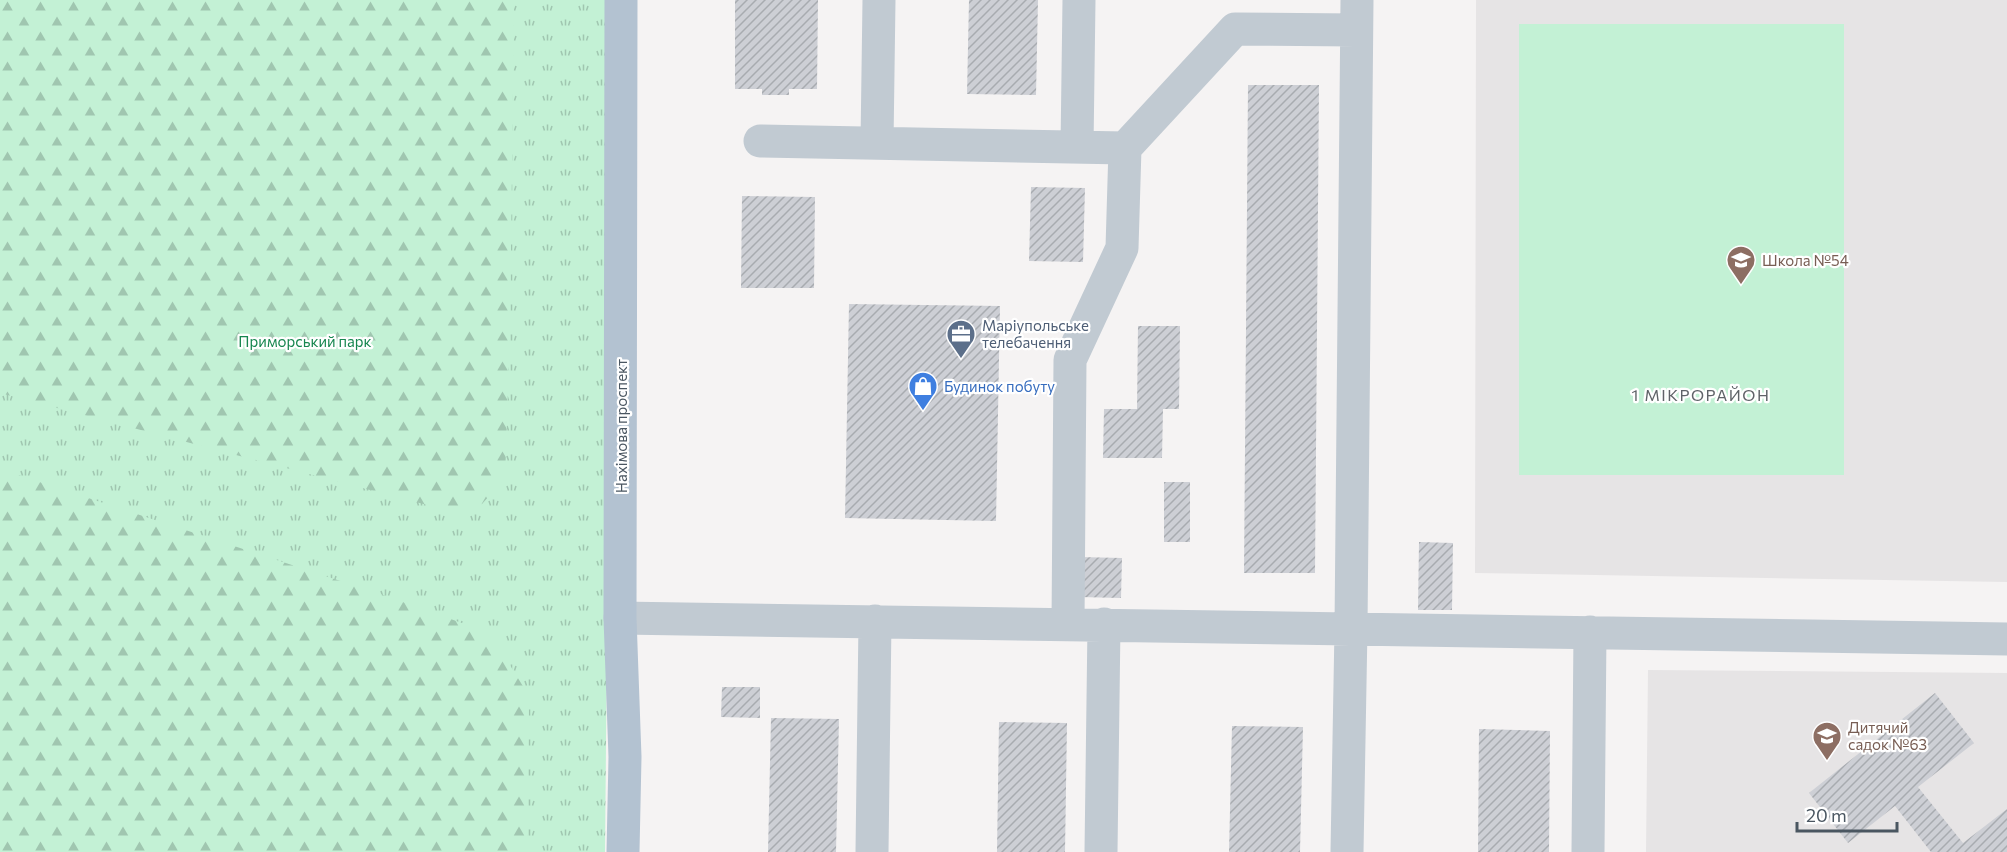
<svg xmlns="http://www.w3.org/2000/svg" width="2007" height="852" font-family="Commissioner,sans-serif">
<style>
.education{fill:#e6e4e5}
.grass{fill:url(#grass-tufts)}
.forest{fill:url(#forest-firs)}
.garden{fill:#c3f1d5}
.building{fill:url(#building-hatch)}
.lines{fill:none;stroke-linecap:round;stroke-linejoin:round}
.minor{stroke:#c1cad2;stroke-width:33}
.major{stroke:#b3c2d1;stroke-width:33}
.labels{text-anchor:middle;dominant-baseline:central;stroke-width:4.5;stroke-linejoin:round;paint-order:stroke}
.education-label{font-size:15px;fill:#785e54;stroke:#fff;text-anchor:start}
.service-label{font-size:15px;fill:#4e5e75;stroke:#fff;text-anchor:start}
.park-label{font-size:15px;fill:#17864f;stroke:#fff}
.shop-label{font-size:15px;fill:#366cbe;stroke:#fff;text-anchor:start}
.street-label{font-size:15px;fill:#4a5661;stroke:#fff}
.neighbourhood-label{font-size:16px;letter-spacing:1.5px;fill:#5f6368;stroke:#fff}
</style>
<defs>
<pattern id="grass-tufts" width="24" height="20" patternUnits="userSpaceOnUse" patternTransform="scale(1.5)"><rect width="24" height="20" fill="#c3f1d5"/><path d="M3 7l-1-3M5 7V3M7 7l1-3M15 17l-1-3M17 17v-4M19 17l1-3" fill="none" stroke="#a0c6b0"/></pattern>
<pattern id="forest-firs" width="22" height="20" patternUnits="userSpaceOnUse" patternTransform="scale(1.5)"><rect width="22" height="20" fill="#c3f1d5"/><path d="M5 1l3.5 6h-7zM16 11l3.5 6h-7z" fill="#a0c6b0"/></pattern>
<pattern id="building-hatch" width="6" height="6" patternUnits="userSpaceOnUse" patternTransform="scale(1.5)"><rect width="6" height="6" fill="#cdcfd5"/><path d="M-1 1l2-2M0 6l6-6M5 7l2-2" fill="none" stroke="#a8abb0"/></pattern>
</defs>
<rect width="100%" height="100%" fill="#f5f3f3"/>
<!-- education -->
<path class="education" d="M1476 0H2007V582L1475 573Z
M1648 670 2007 673V852H1646Z"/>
<!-- grass -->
<path class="grass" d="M0 0H613L605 852H0Z"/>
<!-- forest -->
<path class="forest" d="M0 0H514L510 329 505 478 482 504 450 511 0 393Z
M0 469 383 595 490 633 529 696 527 852H0Z"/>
<!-- garden -->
<path class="garden" d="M1519 24H1844V475H1519Z"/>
<!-- building -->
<path class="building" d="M735 0H818L817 89H789V95H762V89H735Z
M969 0H1038L1036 95 967 94Z
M1248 85H1319L1315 573H1244Z
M1031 187 1085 188 1083 262 1029 261Z
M742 196 815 197 814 288H741Z
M849 304 1000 306 996 521 845 518Z
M1138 326H1180L1179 409H1163L1162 458H1103L1104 409H1137Z
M1164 482H1190V542H1164Z
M1419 542 1453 543 1452 610H1418Z
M1080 557 1122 558 1121 598 1079 597Z
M722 687H760V718L721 717Z
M1935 693 1974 743 1918 787 1963 843 2007 809V852H1931L1895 806 1848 843 1809 793Z
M771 718 839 719 836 852H768Z
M999 722 1067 723 1065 852H997Z
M1232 726 1303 727 1300 852H1229Z
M1479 729 1550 731 1549 852H1478Z"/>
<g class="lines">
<!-- minor -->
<path class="minor" d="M760 141 1125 148
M877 143 879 0
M1077 147 1079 0
M620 618 2007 639
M1068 624 1070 360 1122 248 1125 148 1235 29 1356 30
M872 852 875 621
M1101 852 1104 624
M1347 852 1351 628 1357 0
M1588 852 1590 632"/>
<!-- major -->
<path class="major" d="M621 0 620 618 625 757 623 852"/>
</g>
<!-- icons -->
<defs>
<g id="school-pin" transform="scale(1.5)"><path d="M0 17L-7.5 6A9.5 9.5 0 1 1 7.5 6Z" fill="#8d6e63" stroke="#fff"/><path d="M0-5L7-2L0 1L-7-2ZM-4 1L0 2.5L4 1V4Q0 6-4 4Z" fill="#fff"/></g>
<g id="office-pin" transform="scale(1.5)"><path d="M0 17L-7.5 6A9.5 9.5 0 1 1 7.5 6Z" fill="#5c6f8a" stroke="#fff"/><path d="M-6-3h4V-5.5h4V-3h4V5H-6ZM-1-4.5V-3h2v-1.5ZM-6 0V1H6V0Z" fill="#fff"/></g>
<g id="shop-pin" transform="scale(1.5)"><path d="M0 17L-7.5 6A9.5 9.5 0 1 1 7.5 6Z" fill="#3f7fe0" stroke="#fff"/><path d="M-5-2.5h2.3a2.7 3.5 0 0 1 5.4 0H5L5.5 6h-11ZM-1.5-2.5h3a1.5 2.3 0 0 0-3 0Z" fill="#fff"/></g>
</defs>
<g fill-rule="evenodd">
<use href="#school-pin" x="1741" y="260"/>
<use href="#office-pin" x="961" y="334"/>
<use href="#shop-pin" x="923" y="386"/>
<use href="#school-pin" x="1827" y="736"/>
</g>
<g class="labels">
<!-- education labels -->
<g class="education-label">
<text x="1762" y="260">Школа №54</text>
<text x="1848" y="727">Дитячий<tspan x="1848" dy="17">садок №63</tspan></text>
</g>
<!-- service labels -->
<g class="service-label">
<text x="982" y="325">Маріупольське<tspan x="982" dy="17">телебачення</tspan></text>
</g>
<!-- park labels -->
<g class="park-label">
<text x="305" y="341">Приморський парк</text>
</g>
<!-- shop labels -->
<g class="shop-label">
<text x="944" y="386">Будинок побуту</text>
</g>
<!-- street labels -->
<g class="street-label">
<text transform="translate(621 426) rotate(-90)">Нахімова проспект</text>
</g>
<!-- neighbourhood labels -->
<g class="neighbourhood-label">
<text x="1701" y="394">1 МІКРОРАЙОН</text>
</g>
</g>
<!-- scale -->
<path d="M1797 822v9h100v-9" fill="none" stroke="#4a5661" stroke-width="3"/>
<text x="1806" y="822" font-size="18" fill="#4a5661" stroke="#ffffff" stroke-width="4.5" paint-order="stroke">20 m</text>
</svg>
